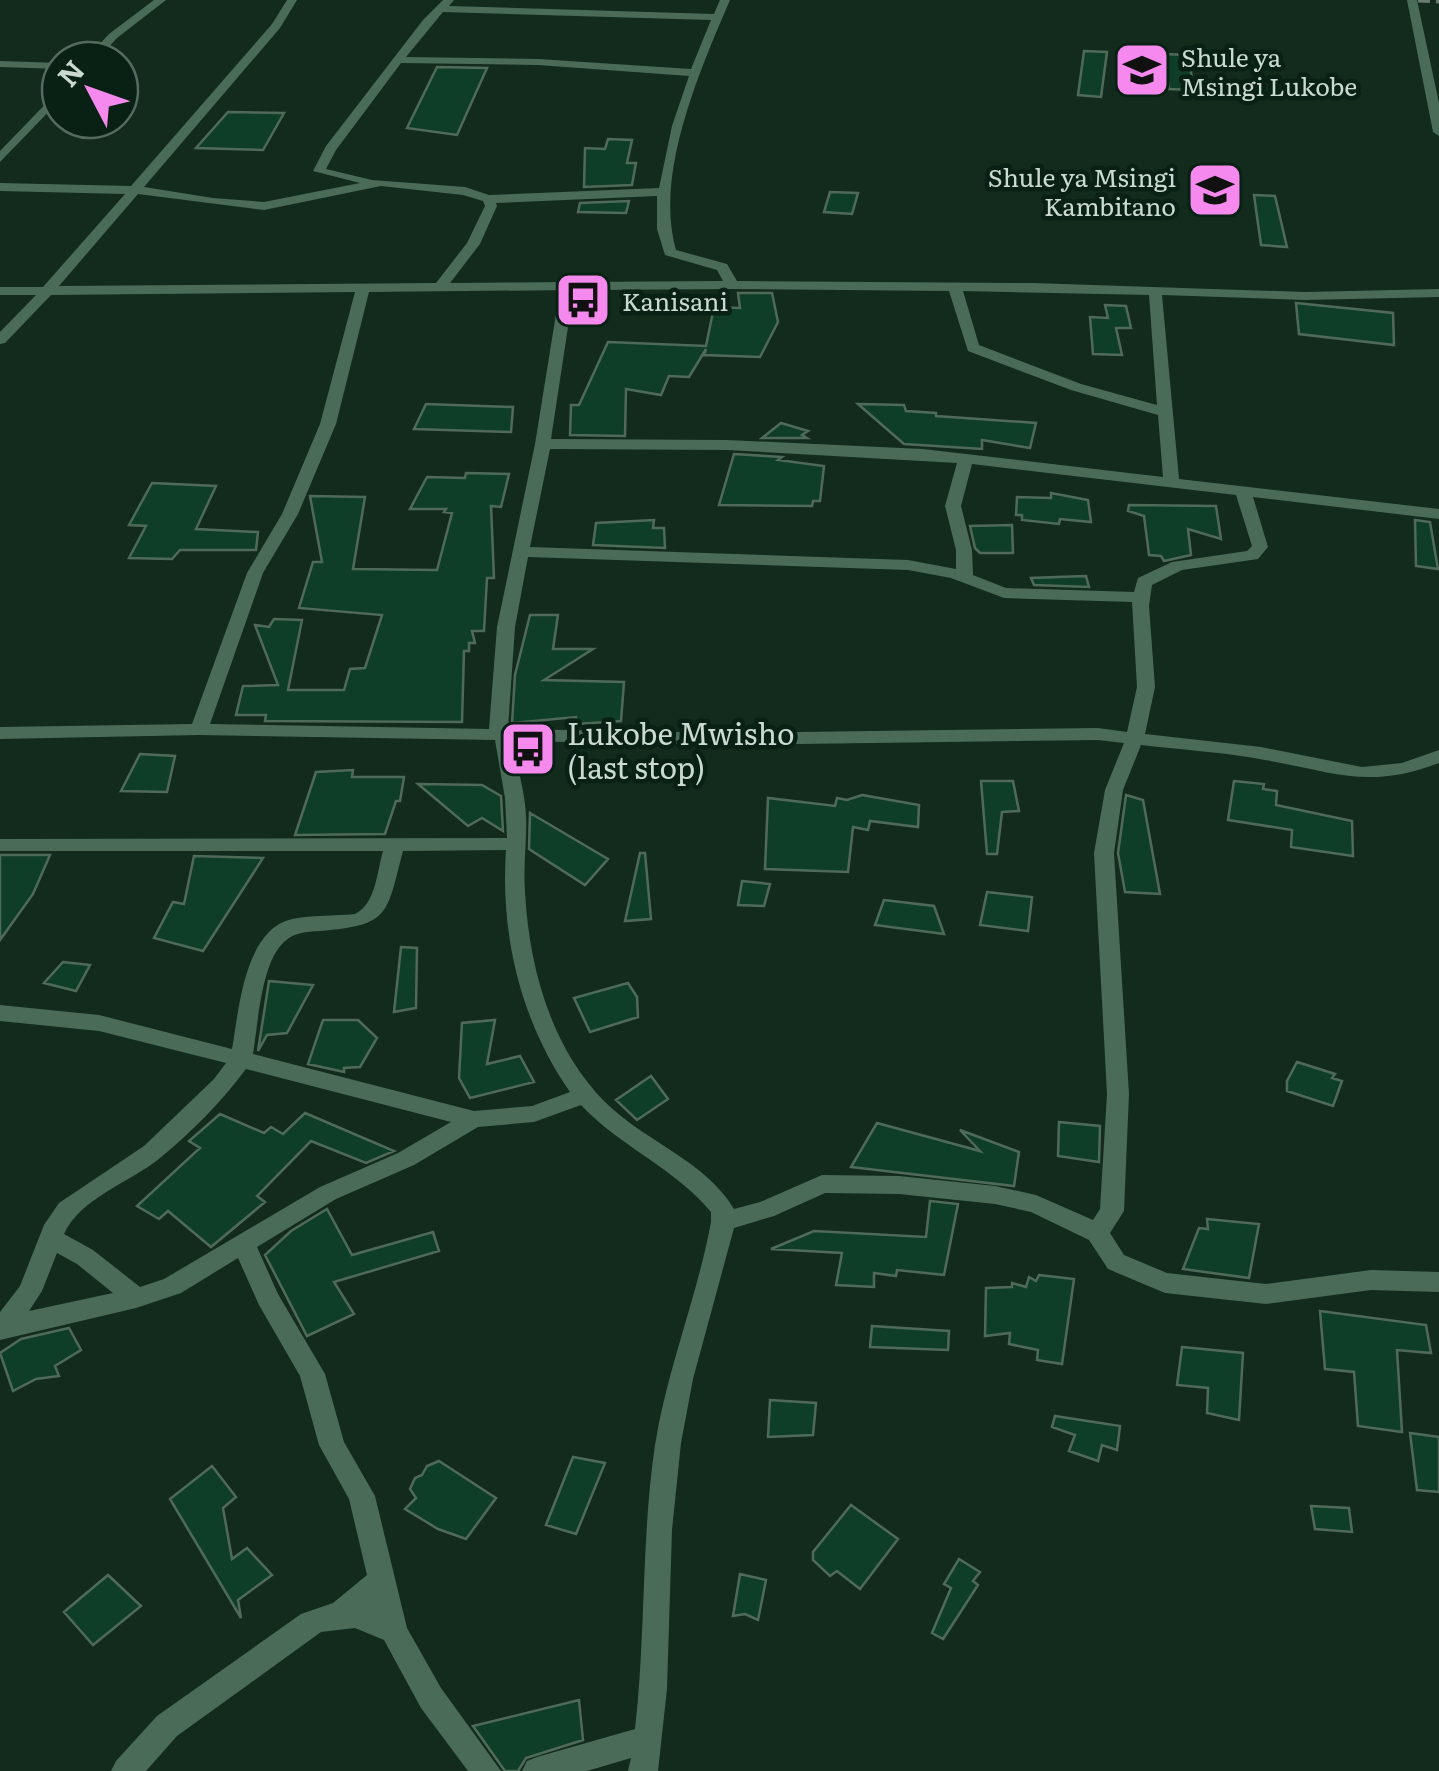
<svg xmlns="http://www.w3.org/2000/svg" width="1439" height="1771" font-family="Literata,serif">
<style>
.building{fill:#0e3e27;stroke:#506a5a;stroke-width:2.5}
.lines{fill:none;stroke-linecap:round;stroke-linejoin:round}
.street{fill:#4a6b58;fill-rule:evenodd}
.rail{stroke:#687c70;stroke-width:5;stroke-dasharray:12 6;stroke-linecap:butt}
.labels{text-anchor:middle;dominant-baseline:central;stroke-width:9;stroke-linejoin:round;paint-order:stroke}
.far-poi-label{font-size:25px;fill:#cbdad0;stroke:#082114;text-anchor:start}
.poi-label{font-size:30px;fill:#cbdad0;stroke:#082114;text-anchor:start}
</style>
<rect width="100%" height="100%" fill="#122b1d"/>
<!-- building -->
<path class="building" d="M1084 51 1107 52 1101 97 1078 95Z
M1163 54 1188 55 1194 90 1169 89Z
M437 67 487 68 457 135 407 128Z
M228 112 284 113 263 150 196 148Z
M608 139 632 140 627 163H636L632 185 584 187 585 148 605 149Z
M830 192 858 193 852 214 824 212Z
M1254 195 1275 196 1287 247 1261 245Z
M629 201 626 213 578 212 580 203Z
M738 293H772L778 322 760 357 704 355 706 349 689 377 669 376 661 395 626 389 625 436 570 435 571 405H579L608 342 706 346 714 307 740 308Z
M1296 303 1393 313 1394 345 1299 334Z
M1105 305 1126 306 1131 328H1116L1122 355 1093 354 1090 317 1108 318Z
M426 404 513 407 511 432 414 429Z
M858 404 904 405 906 411 936 413V416L1036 423 1030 448 982 440V449L904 444Z
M781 423 808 431 802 435 807 438H762Z
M734 454 782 457 778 460 824 466 820 501H813L812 506 719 505Z
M466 473 509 474 501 507 491 506 494 578H487L484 631H472L475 643H469V651H464L462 722 265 721 266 715H236L243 686 278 685 255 625 269 627 274 619 302 620 288 690H344L350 669 365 668 382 615 299 608 313 562H322L310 496 365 497 353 569 437 570 452 513 444 512 446 509H410L427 477 465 478Z
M152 483 216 486 196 529 258 532 256 550H180L172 559 129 558 146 526 129 525Z
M1051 493 1088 500 1091 522 1060 519 1059 524 1022 520V515H1016L1017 497 1051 498Z
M1129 505 1216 506 1221 539 1188 529 1191 555 1164 561 1161 556 1149 555 1144 516 1128 511Z
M654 520 653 528H664L665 548 593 545 596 523Z
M1415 520 1430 522 1438 569 1416 566Z
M1012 525 1013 553H980L975 548 970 526Z
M1086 576 1089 587 1034 585 1031 578Z
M530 615H558L553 649H593L544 680 624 682 621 721 577 724 576 717 512 723 515 675Z
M140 754 175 756 167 792 121 791Z
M353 770 352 777H404L400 801H396L385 834 295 835 316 772Z
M981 781H1013L1019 811 1002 812 997 854H987Z
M1234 781 1264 784 1263 789 1277 791 1276 805 1352 821 1353 856 1291 847 1292 830 1228 820Z
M418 784 482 785 501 796 503 831 482 818 468 826Z
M862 795 919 805 918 827 870 821 868 830 853 827 848 872 765 869 768 798 835 806 837 798 847 800Z
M1126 795 1143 800 1160 894 1125 892 1118 853Z
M530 813 608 859 585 885 529 849Z
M640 853H645L651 919 625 921Z
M0 855H50L33 894 0 940Z
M194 856 263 858 203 951 154 938 173 902 184 904Z
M742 881 770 884 764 906 738 905Z
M987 892 1032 897 1028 931 980 925Z
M884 900 934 906 944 934 875 925Z
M401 947 417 948 416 1008 394 1012Z
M63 962 90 965 76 991 44 983Z
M269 981 313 985 287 1033 267 1035 258 1051Z
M628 983 637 997 638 1017 590 1032 574 998Z
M323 1020H358L377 1038 360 1067 344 1068V1072L308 1064Z
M495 1020 487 1064 520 1056 534 1082 470 1098 459 1078 462 1023Z
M1297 1062 1335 1074 1332 1078 1342 1081 1333 1106 1287 1091V1081Z
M651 1076 668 1099 637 1120 616 1100Z
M305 1113 394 1151 366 1163 311 1141 257 1196 265 1202 211 1247 168 1211 159 1219 137 1206 200 1148 189 1141 220 1114 264 1133 271 1127 283 1134Z
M1059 1122 1100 1126 1099 1162 1058 1156Z
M877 1123 980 1151 960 1130 1019 1152 1014 1186 851 1167Z
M930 1201 958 1204 944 1275 897 1270 896 1276 874 1273V1287L836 1285 842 1253 771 1249 814 1231 926 1237Z
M327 1209 352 1255 433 1232 439 1251 334 1282 354 1314 307 1336 265 1255 291 1231Z
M1207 1219 1259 1224 1249 1278 1183 1269 1199 1228 1208 1229Z
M1039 1275 1074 1279 1062 1364 1037 1360 1038 1350 1009 1344 1010 1333 985 1336 986 1288 1012 1287V1283L1026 1287 1029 1277 1036 1281Z
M1320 1311 1426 1325 1431 1353 1397 1350 1402 1432 1358 1426 1354 1372 1325 1369Z
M872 1326 949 1331 948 1350 870 1347Z
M69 1328 81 1350 55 1366 59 1376 36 1379 13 1391 0 1353 21 1339Z
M1182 1347 1243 1353 1239 1420 1207 1413 1208 1388 1177 1385Z
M770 1400 816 1403 813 1435 768 1437Z
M1055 1416 1120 1426 1117 1450 1102 1445 1098 1461 1069 1451 1075 1435 1052 1427Z
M1410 1433 1439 1437V1492L1417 1490Z
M573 1457 605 1463 576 1534 546 1525Z
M439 1461 496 1498 466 1539 438 1529 405 1509 416 1498 410 1489 415 1478 422 1475 427 1466Z
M212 1466 236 1497 223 1508 232 1559 247 1548 272 1575 238 1600 241 1618 170 1499Z
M851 1505 898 1539 860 1589 837 1571 830 1576 813 1560V1552Z
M1311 1506 1349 1508 1352 1532 1315 1529Z
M959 1559 980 1572 973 1581 978 1585 943 1639 932 1633 951 1588 944 1584Z
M740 1574 766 1580 758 1620 745 1614 733 1616Z
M108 1575 141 1606 93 1645 64 1612Z
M579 1700 583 1740 526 1758 518 1771H505L473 1726Z"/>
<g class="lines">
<!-- street -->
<path class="street" d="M154 0H166L117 38 97 60H85L109 34Z
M287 0H297L280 28 144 187 213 198 264 202 360 183 313 171 326 146 423 20 443 0H454L449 6 714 14 720 0H730C700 70 654 174 676 250L727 264 737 281 1033 283 1305 292 1439 289V297L1305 300 1162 295 1179 479 1439 509V519L1253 497 1268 547 1258 559 1182 570 1152 585 1149 606 1155 687 1145 734 1261 747 1362 767 1402 763 1439 750V763C1369 790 1334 772 1265 760 1224 752 1182 750 1141 745L1123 790 1114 853 1129 1094 1124 1211 1110 1233 1124 1255 1167 1273 1266 1284 1371 1270 1439 1272V1292L1371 1290 1266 1304 1165 1293 1108 1269 1089 1240 1031 1212 995 1204 899 1194 825 1193 774 1216 734 1228 693 1379 681 1443 672 1530 667 1689 658 1771H628L631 1758 587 1771H522L527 1761 537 1757 635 1729C646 1635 641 1539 655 1445 667 1369 697 1298 711 1222V1212C676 1169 619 1146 581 1105L534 1122 478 1127 414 1165 336 1199 257 1247 278 1294 325 1374 344 1442 375 1496 407 1628 441 1688 501 1771H468L421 1708 384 1640 355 1628 321 1632 177 1736 146 1771H111L116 1761 157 1716 301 1614 333 1603 367 1575 349 1499 319 1445 300 1376 259 1305 238 1258 181 1293 136 1308 0 1340V1312L20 1286 44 1225 59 1203 144 1146 214 1079 226 1063 99 1031 0 1021V1005L99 1015 232 1049C239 1010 244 930 292 919 312 915 335 916 355 914 376 904 377 871 383 851H0V839L507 838 505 798 495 740 199 735 0 739V727L192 724 247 573 282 514 320 424 355 292 51 295 5 343 0 344V332L36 295H0V287H43L125 194 0 191V183L131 186 272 24ZM443 12 711 20 691 69 538 59 406 57ZM401 63 538 65 689 76 672 126 659 188 489 195 465 187 372 180 326 169 336 150ZM381 186 463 195 483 201 485 206 467 243 436 283 59 286 138 194 264 210ZM657 196V229L665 255 717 270 723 281 450 283 480 244 497 206 496 203ZM732 289 949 291 968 351 1071 390 1158 415 1163 477 923 449 727 440 551 439 570 314 577 300 594 290ZM573 290 566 294 556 314 535 444 497 627 489 729 210 724 263 573 298 514 336 424 369 292ZM963 291 1149 295 1157 405 1081 384 979 345ZM550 449 727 450 957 463 945 506 956 550V569L908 560 530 547ZM972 464 1236 495 1252 546 1247 551 1172 562 1138 578 1134 592 1006 588 973 575 972 550 961 506ZM528 557 908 570 951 578 1004 598 1132 602 1137 687 1127 732 1098 728 731 733 511 729 508 728 515 627ZM1098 740 1124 743 1105 790 1094 853 1107 1094 1100 1209 1093 1220 1036 1195 995 1186 899 1176 822 1175 760 1202 734 1209C706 1161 644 1141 605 1102 551 1048 529 967 525 892 523 866 527 842 526 816 525 790 516 766 514 741L731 745ZM506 850C500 935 521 1022 570 1092L532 1106 474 1111 253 1054C258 1024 261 963 284 942 294 932 306 932 320 931 391 925 386 915 403 851ZM246 1069 451 1122 398 1153 320 1187 164 1279 140 1287 93 1250 64 1234C80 1198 131 1182 160 1158 191 1133 222 1101 246 1069ZM57 1253 77 1264 113 1293 29 1311 42 1291Z
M1407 0H1417L1439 103V136L1433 132Z
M0 61 60 63V69L0 67Z
M60 89V100L0 162V151Z"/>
<!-- rail -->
<path class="rail" d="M1418 0 1439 1"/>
</g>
<!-- icons -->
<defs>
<g id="school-square" transform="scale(2.875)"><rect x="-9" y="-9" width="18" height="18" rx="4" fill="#f689ed" stroke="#082114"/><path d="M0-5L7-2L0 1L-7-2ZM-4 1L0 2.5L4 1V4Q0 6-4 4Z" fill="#111"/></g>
<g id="bus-square" transform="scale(2.875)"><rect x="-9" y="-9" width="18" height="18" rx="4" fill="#f689ed" stroke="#082114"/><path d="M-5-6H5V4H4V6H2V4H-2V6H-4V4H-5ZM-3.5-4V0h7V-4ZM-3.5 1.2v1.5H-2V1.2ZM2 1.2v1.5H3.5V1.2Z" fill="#111"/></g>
</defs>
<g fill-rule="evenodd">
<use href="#school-square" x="1142" y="70"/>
<use href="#school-square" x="1215" y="190"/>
<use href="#bus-square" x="583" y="300"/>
<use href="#bus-square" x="528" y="749"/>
</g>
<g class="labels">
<!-- far-poi labels -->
<g class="far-poi-label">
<text x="1181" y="56">Shule ya<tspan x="1181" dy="29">Msingi Lukobe</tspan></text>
<text x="1176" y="176" text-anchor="end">Shule ya Msingi<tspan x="1176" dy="29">Kambitano</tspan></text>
<text x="622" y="300">Kanisani</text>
</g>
<!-- poi labels -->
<g class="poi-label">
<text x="567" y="732">Lukobe Mwisho<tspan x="567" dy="34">(last stop)</tspan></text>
</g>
</g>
<!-- north arrow -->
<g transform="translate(90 90) rotate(311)"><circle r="48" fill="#082114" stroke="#566b5f" stroke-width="2.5"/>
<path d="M0-8L18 38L0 25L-18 38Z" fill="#f689ed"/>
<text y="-15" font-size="28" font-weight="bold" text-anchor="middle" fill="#cbdad0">N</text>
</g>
</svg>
